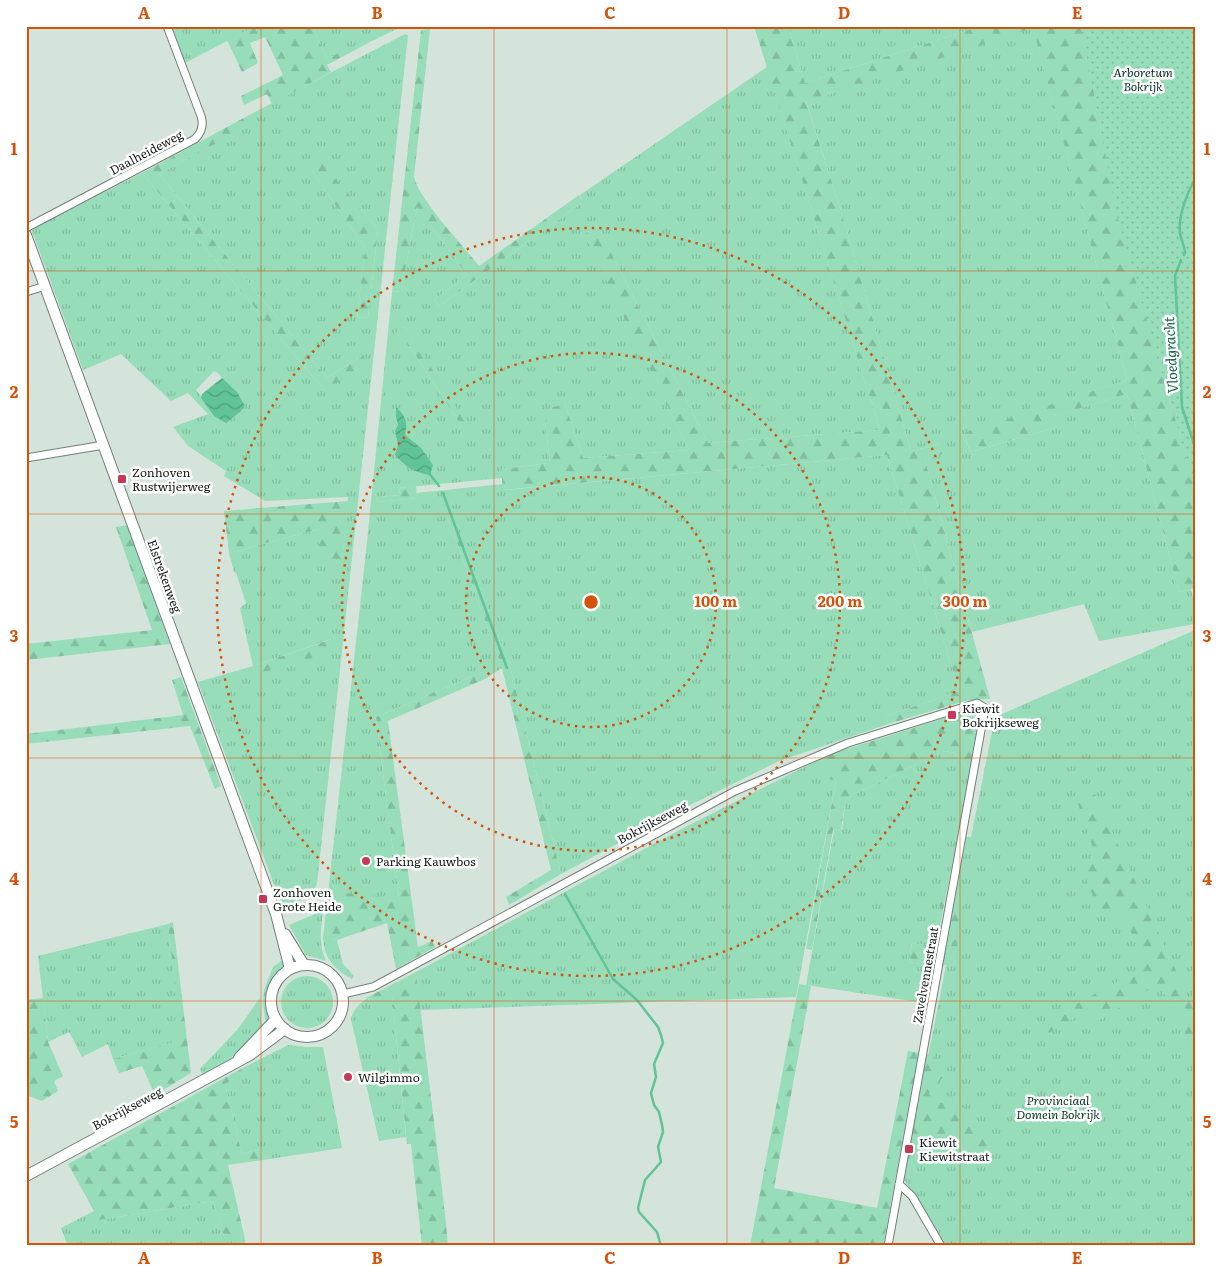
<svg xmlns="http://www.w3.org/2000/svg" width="1221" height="1272" font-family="Literata,serif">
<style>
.grass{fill:url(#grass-tufts);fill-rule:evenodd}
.forest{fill:url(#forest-firs)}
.garden{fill:url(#garden-dots)}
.water{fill:url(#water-waves)}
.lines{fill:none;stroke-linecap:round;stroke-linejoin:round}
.stream{stroke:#60c496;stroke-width:2.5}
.street-casing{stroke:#728078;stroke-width:9}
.secondary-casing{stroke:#728078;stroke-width:12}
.street{stroke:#fff;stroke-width:7}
.secondary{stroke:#fff;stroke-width:10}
.grid{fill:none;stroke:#d3530d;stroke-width:1;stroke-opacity:0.55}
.ring{fill:none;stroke:#d3530d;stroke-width:2.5;stroke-dasharray:2.5 5}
.poi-dot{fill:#c63759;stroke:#fff;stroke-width:2}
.labels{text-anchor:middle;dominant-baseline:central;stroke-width:5;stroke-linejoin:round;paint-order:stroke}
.park-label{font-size:12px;font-style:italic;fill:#063421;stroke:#fff}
.street-label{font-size:12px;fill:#171d1a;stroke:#fff}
.poi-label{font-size:12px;fill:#171d1a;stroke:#fff;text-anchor:start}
.water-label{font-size:14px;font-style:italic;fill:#186344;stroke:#fff}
.centre{fill:#d3530d;stroke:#fff;stroke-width:2.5}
.ring-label{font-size:15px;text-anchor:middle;font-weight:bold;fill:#d3530d;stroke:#fff;stroke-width:5;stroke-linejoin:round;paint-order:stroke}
.neatline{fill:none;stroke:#d3530d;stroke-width:2}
.grid-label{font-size:16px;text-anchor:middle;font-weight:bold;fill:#d3530d}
</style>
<defs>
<pattern id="grass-tufts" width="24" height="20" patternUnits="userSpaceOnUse" patternTransform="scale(1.25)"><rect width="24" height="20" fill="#97ddba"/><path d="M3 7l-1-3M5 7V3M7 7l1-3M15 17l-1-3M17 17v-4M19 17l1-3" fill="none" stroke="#81bd9f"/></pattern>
<pattern id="forest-firs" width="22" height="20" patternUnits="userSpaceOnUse" patternTransform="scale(1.25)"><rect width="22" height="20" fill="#97ddba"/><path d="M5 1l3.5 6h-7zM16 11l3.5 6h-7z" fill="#81bd9f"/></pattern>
<pattern id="garden-dots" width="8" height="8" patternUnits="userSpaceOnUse" patternTransform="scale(1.25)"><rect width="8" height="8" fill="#97ddba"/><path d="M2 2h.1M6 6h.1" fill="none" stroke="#81bd9f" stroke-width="1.8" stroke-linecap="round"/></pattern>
<pattern id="water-waves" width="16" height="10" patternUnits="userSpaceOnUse" patternTransform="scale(1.25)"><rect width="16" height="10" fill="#60c496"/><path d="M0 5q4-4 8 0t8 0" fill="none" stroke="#4e9f7a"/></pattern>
</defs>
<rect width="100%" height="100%" fill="#d4e4db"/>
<!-- grass -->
<path class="grass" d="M171 26H256L185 63Z
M312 26H403L370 42 368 39 327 59Z
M788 26H981L805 83Z
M1033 27 1127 380 964 434 970 452 1050 429 1047 418 1127 394 1179 592 1191 589 1195 608V624L1099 641 1084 604 972 632 925 460 940 444 911 451 842 214 806 101Z
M405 34 408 35 317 884C310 898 299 903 284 906L281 903 198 682 253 666 240 608 246 603 236 573 234 572 229 553 319 529 342 561 348 497 265 501 224 476 226 471 188 446 173 427 208 414 188 393 171 401 121 354 83 370 32 231 36 227 142 173 324 390 364 355 327 378 159 174 255 122 251 114ZM322 164 378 229 368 318 357 317 365 248 312 171ZM214 371 218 373 242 403 220 419 196 390ZM331 639 330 652 255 674 253 666Z
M767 67 880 430 708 443 597 225 585 235 689 450 583 458 565 404 545 422 550 463 502 469V478L399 488 400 495 378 497 377 502 417 498 416 493 503 484 504 490 887 455 959 691 887 716 888 724 779 761 676 812 561 874 510 666 453 518 449 521 502 668 485 679 482 672 376 717 399 898 332 920V938L337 940 343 964 354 976 352 979C334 969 324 958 323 938L365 561 392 292 401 291 417 207 467 275 434 300 439 306 583 202 580 195ZM397 327 406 328 464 430 405 339Z
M1195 630V1246H944L904 1179 958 904 954 903 966 837H971L995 717Z
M944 751 955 753 966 767 972 764 947 890 943 889 932 946 912 943 909 962 932 966 925 1003 806 985 834 830 842 829 846 798Z
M828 755 836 780 796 997 420 1010 416 972 689 825Z
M324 905C322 924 317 943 326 961L306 955 289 925 313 915Z
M168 924 182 1040 113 1059 108 1044 82 1057 69 1032 48 1042 38 956Z
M284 959C285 973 273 979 269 993 265 1005 272 1012 266 1025L263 1003 264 990 273 967Z
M281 1002a26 26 0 1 1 52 0a26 26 0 1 1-52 0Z
M392 995 406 1137 379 1141 351 1019C353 1009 360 1004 368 997L370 1005Z
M260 998 261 1021 264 1027 232 1058 203 1075 200 1069 237 1030Z
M288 1045 306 1047H323L342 1148 263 1160 261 1149 242 1154 225 1084 242 1074 241 1069Z
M213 1201 225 1238 244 1235 246 1246H68L61 1228 94 1211 99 1220Z"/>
<!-- forest -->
<path class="forest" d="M256 26H312L327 59 368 38 370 42 327 65 331 72 272 104 267 94 244 105 241 96 283 75 265 37 250 43 258 63 242 72 227 40Z
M430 26H435L430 29 414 177C420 201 462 244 479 266L579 195 583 202 439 306 434 300 467 275 417 207 401 291 392 292 421 30 430 29Z
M754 26H788L805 83 981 26H1084L1195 480V588L1179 592 1127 394 1048 418 1050 429 970 452 964 433 1127 380 1033 28 806 102 842 214 911 451 940 444 942 454 925 460 990 699 969 700 888 724 887 716 959 691 887 455 503 490 501 469 550 463 545 422 550 408 565 404 583 458 689 450 584 235 597 225 708 443 880 430Z
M251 114 256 122 159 174 327 378 364 355 363 367 324 390 142 173Z
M322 163 378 229 368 318 357 317 365 248 312 171Z
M397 326 406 328 469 428 464 430 405 339 396 337Z
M416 486 417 498 377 502 378 497 400 495 399 488Z
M348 501 342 561 318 557 319 529 229 553 224 511Z
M453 517 510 666 561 874 509 905 506 897 551 870 502 668 449 521Z
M127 525 170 644 26 660V644L152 630 116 527Z
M332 639 331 652 255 675 253 666Z
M482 672 485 679 388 721 418 947 432 941 435 947 396 969 387 923 337 940 332 938V892L399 898 376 717Z
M181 677 221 786 215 789 190 726 26 744V734L183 715 172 680Z
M970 710C986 714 974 751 972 764L966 767 955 753 944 751 846 798 841 829 833 830 812 950 806 949 836 780 824 779 828 755Z
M1095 794 1195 1012V1059L1182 1034 1186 1029 1158 984 1098 1021 1090 1009 1049 1033 1042 1023 1146 966 1122 912 1109 918 1098 909 1081 866 1095 854 1078 804Z
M943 889 947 890 932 966 909 962 912 943 932 946Z
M954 903 963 904 955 961 942 966Z
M173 922 191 1073 155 1095 142 1066 119 1073 113 1059 181 1040 168 924Z
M416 972 445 1214 448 1246H422L411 1144H407L392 996 370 1005 368 997Z
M799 984 811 986 774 1188 877 1208 908 1051 934 1055 931 1069 947 1073 929 1093 933 1101 964 1108 993 1144 964 1161 909 1150 918 1101 910 1099 883 1246H750Z
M43 998 48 1042 63 1076 54 1081 58 1091 42 1101 26 1095V1000Z
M241 1069 243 1074 225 1084 242 1154 261 1149 263 1160 228 1165 244 1235 225 1239 213 1201 99 1220 68 1164Z"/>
<!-- garden -->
<path class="garden" d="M1081 26H1195V488L1117 216Z"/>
<!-- water -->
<path class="water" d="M222 378 237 392 245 406 240 412 226 423 214 416 201 398 202 394Z
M396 407C406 417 408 422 405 435L421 448 433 465 430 475C415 473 405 466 395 455L398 445 395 431 398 425 396 417Z"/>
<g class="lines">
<!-- stream -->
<path class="stream" d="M1184 255 1185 252C1184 246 1181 239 1180 233 1178 216 1187 193 1195 179
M1181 260 1175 276 1182 407 1195 447
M428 472 439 486
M443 493 507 668
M565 894 613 979 637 1000 658 1027 661 1035 663 1043 654 1064 656 1077 651 1093 654 1105 659 1112 662 1125 663 1132 658 1147 661 1162 645 1180 638 1208 639 1212 657 1232 661 1246"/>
<!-- street casing -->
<g class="street-casing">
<path id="street" d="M26 228 195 139C202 132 204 125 201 116L167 26
M26 292 45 286
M26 458 104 445
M343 994 373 987 735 791 848 743 977 703 985 708 888 1246
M899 1184 912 1196 941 1246"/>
</g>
<!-- secondary casing -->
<g class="secondary-casing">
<path id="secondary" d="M26 235 276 914 289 965V970
M285 934 304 965
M271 1001a36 36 0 1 1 72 0a36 36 0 1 1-72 0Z
M239 1058 276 1019
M26 1176 250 1055 285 1029"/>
</g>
<!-- street -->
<use href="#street" class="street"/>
<!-- secondary -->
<use href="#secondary" class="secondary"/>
</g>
<!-- grid -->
<path class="grid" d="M261 26V1246M494 26V1246M727 26V1246M960 26V1246M26 271H1195M26 514H1195M26 758H1195M26 1001H1195"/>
<!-- distance rings -->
<g class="ring">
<circle cx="591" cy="602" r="125"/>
<circle cx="591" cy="602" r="249"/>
<circle cx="591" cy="602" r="374"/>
</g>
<!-- markers -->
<g class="poi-dot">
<rect x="117" y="474" width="10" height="10" rx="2.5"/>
<rect x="947" y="710" width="10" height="10" rx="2.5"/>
<circle cx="366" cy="861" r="5"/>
<rect x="258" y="894" width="10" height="10" rx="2.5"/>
<circle cx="348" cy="1077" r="5"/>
<rect x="904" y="1144" width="10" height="10" rx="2.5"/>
</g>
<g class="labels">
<!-- park labels -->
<g class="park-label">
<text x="1143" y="72">Arboretum<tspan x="1143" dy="14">Bokrijk</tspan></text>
<text x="1058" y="1100">Provinciaal<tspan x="1058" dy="14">Domein Bokrijk</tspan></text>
</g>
<!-- street labels -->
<g class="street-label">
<text transform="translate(146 152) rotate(-28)">Daalheideweg</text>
<text transform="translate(165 576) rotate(70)">Elstrekenweg</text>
<text transform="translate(652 822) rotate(-28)">Bokrijkseweg</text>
<text transform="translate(925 975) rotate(-80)">Zavelvennestraat</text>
<text transform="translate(127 1108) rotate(-28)">Bokrijkseweg</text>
</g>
<!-- poi labels -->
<g class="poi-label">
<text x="132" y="472">Zonhoven<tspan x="132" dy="14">Rustwijerweg</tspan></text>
<text x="962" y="708">Kiewit<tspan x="962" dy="14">Bokrijkseweg</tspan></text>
<text x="376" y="861">Parking Kauwbos</text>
<text x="273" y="892">Zonhoven<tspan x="273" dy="14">Grote Heide</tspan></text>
<text x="358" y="1077">Wilgimmo</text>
<text x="919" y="1142">Kiewit<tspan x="919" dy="14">Kiewitstraat</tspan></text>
</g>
<!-- water labels -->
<g class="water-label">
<text transform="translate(1170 355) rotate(-93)">Vloedgracht</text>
</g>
</g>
<circle cx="591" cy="602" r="8" class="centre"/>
<g class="ring-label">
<text x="716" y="607">100 m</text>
<text x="840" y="607">200 m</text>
<text x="965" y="607">300 m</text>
</g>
<!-- border -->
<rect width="1221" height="1272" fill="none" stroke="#ffffff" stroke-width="55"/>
<rect x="28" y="28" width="1166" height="1216" class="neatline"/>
<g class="grid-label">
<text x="144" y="19">A</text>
<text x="377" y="19">B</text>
<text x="610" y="19">C</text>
<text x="844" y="19">D</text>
<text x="1077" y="19">E</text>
<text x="14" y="155">1</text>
<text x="1207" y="155">1</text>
<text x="14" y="398">2</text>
<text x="1207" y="398">2</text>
<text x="14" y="642">3</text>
<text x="1207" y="642">3</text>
<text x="14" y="885">4</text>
<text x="1207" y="885">4</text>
<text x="14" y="1128">5</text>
<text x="1207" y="1128">5</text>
<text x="144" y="1264">A</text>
<text x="377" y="1264">B</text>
<text x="610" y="1264">C</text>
<text x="844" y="1264">D</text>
<text x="1077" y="1264">E</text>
</g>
</svg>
